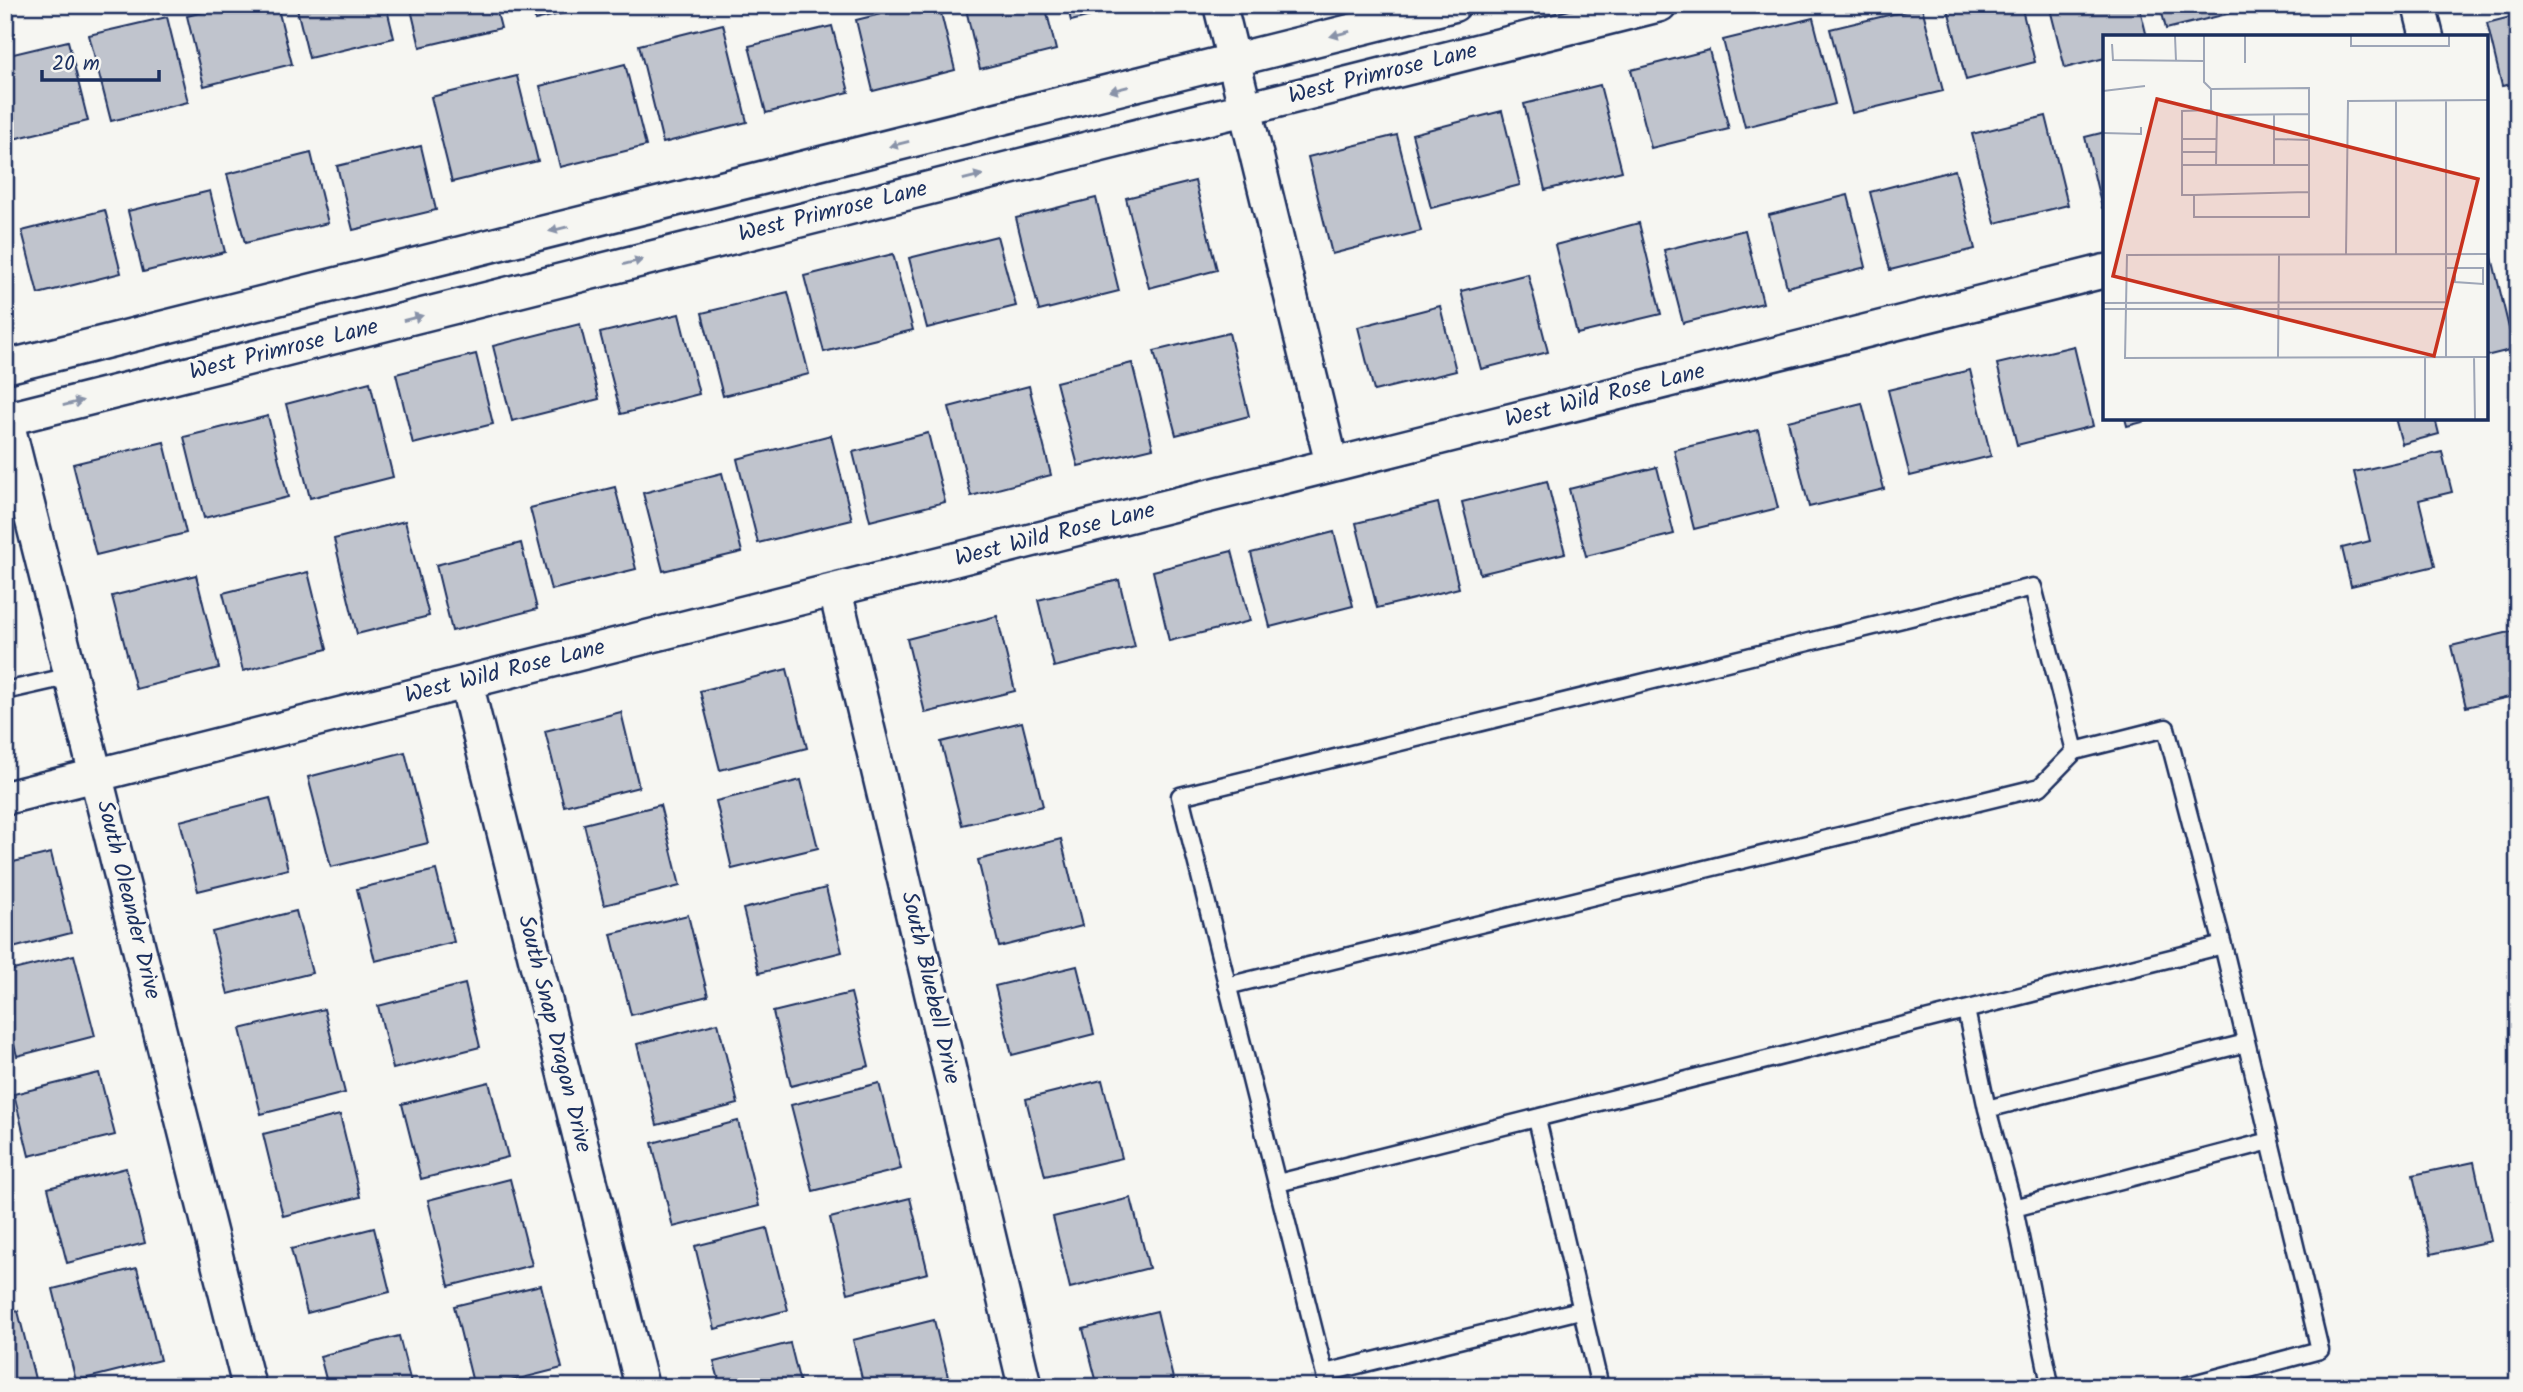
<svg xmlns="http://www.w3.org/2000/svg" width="2523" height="1392" font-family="Kalam,sans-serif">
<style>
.building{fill:#c0c4cd;stroke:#1b2f5e;stroke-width:2}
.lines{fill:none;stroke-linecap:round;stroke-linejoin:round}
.lane-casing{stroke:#1b2f5e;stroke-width:21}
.street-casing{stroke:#1b2f5e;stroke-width:37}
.lane{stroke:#f6f6f2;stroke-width:16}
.street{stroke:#f6f6f2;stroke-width:32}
.oneway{fill:#8892a8}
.labels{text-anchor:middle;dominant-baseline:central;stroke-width:7;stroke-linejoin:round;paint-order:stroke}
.street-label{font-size:23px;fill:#1b2f5e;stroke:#f6f6f2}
.inset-road{fill:none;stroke:#9ea6b7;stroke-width:2}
.view{fill:#c8321e;fill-opacity:0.15;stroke:#c8321e;stroke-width:3.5}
.inset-edge{fill:none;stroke:#1b2f5e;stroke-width:3.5}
</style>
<rect width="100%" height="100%" fill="#f6f6f2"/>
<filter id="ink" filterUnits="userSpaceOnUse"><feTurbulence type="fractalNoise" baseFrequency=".0143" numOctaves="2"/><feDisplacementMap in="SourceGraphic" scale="14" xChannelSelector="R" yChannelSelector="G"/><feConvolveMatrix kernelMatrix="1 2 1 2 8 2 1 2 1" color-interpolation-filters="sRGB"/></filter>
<g filter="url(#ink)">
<!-- building -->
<path class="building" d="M231 5H277L292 64 204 86 187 16Z
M296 5H386L394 38 309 58Z
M410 5H495L501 28 420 47Z
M532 5H598L535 20Z
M918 5H939L955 70 873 91 856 20Z
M965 5H1045L1056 50 980 69Z
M1067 5H1134L1071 21Z
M1947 5H2021L2035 62 1966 80Z
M2049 5H2139L2147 37H2105V58L2065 68Z
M2160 5H2250L2251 8 2166 29Z
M1922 7 1943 91 1852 113 1830 29Z
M2518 15V83L2502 86 2487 23Z
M167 17 188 102 111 121 89 35Z
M1813 18 1835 104 1745 127 1723 40Z
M723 24 747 122 663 143 639 45Z
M832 26 849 92 766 113 749 46Z
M68 41 88 121 5 141V56Z
M1709 50 1729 129 1651 148 1631 70Z
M625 64 646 146 560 167 540 86Z
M517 76 538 161 452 182 431 97Z
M1600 85 1622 171 1545 190 1524 104Z
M1502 111 1520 185 1431 208 1412 134Z
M2046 116 2068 205 1995 223 1972 134Z
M2105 132V208H2102L2085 137Z
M1397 135 1421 231 1332 254 1308 157Z
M421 146 436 210 353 230 337 166Z
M311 153 328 223 245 243 227 174Z
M1955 170 1975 249 1890 270 1870 192Z
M1195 181 1217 270 1149 288 1126 198Z
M210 191 225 252 143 272 128 211Z
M1848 195 1866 267 1787 287 1769 215Z
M1096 198 1119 291 1039 311 1016 218Z
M105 210 121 273 38 294 22 231Z
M1639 223 1661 314 1577 334 1555 245Z
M1745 230 1763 303 1683 323 1664 250Z
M997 236 1016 306 927 328 909 258Z
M2490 249 2514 349 2486 356V250Z
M893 254 913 330 824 352 804 276Z
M1528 274 1548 352 1481 369 1461 291Z
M788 292 809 374 723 396 702 313Z
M1440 306 1456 371 1374 391 1358 327Z
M679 314 699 394 621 414 600 333Z
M580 324 599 399 512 421 493 346Z
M1229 333 1249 416 1176 435 1154 351Z
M2074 346 2093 426 2017 445 1997 364Z
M476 354 493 424 413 444 396 374Z
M1132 363 1153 448 1078 466 1056 382Z
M1970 370 1991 456 1910 476 1888 390Z
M370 382 393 477 310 498 286 404Z
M1029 386 1051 475 971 496 949 407Z
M1862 403 1884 489 1809 507 1788 421Z
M268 416 288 497 204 518 184 437Z
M2125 418H2158L2127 426Z
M2395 418H2435L2439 434 2402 444Z
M1758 430 1778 508 1694 529 1674 450Z
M928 433 945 502 870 521 853 452Z
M831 435 852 520 758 543 737 459Z
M164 442 186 533 96 555 73 464Z
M2442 452 2452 492 2419 500 2435 566 2351 586 2342 548 2370 541 2354 472Z
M1657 467 1674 534 1586 556 1569 489Z
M722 473 742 552 663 571 643 493Z
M1547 481 1565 553 1480 574 1462 502Z
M615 487 636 569 551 590 530 508Z
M1438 503 1459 588 1377 608 1356 523Z
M405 521 429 616 357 634 334 539Z
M1334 532 1353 606 1270 627 1251 553Z
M521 543 537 609 452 631 436 565Z
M1232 551 1250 621 1169 641 1153 571Z
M308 572 327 649 243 671 223 593Z
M196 575 219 668 136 689 112 596Z
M1119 580 1135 647 1054 667 1038 600Z
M997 616 1015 691 925 713 907 639Z
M2518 630V695L2466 707 2451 646Z
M787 669 807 748 720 770 700 691Z
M621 712 639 787 564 806 545 731Z
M1022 722 1043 806 962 825 941 742Z
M405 752 428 843 331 867 308 777Z
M801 780 818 848 732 869 716 801Z
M270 798 288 869 198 891 180 821Z
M660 805 680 886 604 905 584 824Z
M1061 839 1082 926 999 947 978 860Z
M51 853 71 933 5 950V864Z
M436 870 454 942 375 961 357 889Z
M826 888 842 952 759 973 743 909Z
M296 911 312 973 228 994 212 932Z
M688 915 708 996 631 1015 611 934Z
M74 955 95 1036 17 1056 5 1010V972Z
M1077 966 1094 1034 1012 1055 995 986Z
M465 984 480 1047 393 1069 378 1006Z
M851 993 869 1066 791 1086 773 1012Z
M324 1009 345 1093 261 1114 240 1029Z
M718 1023 738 1104 657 1125 637 1044Z
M99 1073 115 1135 29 1156 14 1094Z
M1102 1080 1122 1158 1045 1176 1026 1099Z
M489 1082 508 1157 421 1179 402 1104Z
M879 1083 901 1169 813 1191 791 1105Z
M340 1115 360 1197 283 1216 263 1134Z
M738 1121 759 1206 673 1227 652 1143Z
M2474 1162 2491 1241 2431 1254 2413 1175Z
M126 1168 145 1243 67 1263 48 1188Z
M510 1179 532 1265 449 1286 428 1200Z
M910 1198 928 1273 848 1293 830 1218Z
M1131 1198 1149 1268 1070 1288 1053 1217Z
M374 1228 390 1292 307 1313 291 1249Z
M767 1228 788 1310 715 1329 695 1246Z
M137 1268 160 1360 76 1381 53 1289Z
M541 1285 562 1368 487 1387H474L454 1306Z
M18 1311 37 1387H5V1314Z
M1157 1311 1175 1387H1098L1083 1329Z
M934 1320 948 1377 908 1387H864L853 1340Z
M399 1336 412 1387H328L320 1356Z
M790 1343 801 1387H721L714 1362Z"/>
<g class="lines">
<!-- lane casing -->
<g class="lane-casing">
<path id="lane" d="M5 691 71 676
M1227 986 2040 787 2075 751
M1966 1010 1987 1109 2014 1208 2050 1384
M1987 1109 2246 1043
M1537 1119 1600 1387
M1278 1183 2223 945
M2014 1208 2270 1141
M1325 1373 1580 1310
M1328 1387 1180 796 2033 587 2075 751 2166 728 2223 945 2320 1350 2182 1387"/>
</g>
<!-- street casing -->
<g class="street-casing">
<path id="street" d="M1220 5 1332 465
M2419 5 2427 37
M5 367 1454 5
M5 413 249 1387
M7 419 1660 5
M835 590 1025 1387
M466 682 642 1387
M5 798 2105 271"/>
</g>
<!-- lane -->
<use href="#lane" class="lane"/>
<!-- street -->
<use href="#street" class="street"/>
</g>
<!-- one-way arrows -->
<defs><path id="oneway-solid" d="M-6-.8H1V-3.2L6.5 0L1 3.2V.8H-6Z" transform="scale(1.75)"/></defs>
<g class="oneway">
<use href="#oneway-solid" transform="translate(1340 34) rotate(166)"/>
<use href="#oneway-solid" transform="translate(1119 89) rotate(166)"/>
<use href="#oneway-solid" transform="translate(899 144) rotate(166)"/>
<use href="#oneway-solid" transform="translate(973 177) rotate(-14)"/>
<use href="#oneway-solid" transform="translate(559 229) rotate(166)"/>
<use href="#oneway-solid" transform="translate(633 262) rotate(-14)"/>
<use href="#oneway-solid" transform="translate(413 318) rotate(-14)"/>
<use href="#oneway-solid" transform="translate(73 403) rotate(-14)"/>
</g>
</g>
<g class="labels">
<!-- street labels -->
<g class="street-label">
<text transform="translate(1383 74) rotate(-14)">West Primrose Lane</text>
<text transform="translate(833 212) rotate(-14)">West Primrose Lane</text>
<text transform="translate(284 350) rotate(-14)">West Primrose Lane</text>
<text transform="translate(1605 396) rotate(-14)">West Wild Rose Lane</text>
<text transform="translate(1055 535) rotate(-14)">West Wild Rose Lane</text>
<text transform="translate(505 672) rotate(-14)">West Wild Rose Lane</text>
<text transform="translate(128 900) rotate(76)">South Oleander Drive</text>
<text transform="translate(930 988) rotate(77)">South Bluebell Drive</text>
<text transform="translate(554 1034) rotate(76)">South Snap Dragon Drive</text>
</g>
</g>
<!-- overview -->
<g transform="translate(2103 35)">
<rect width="385" height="385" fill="#f6f6f2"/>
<path class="inset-road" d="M72 1 73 26M101 1V47L108 54 206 53V182H91V160H79V76L108 75V54M248 1V11H346V1M9 9 10 25 101 26M142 28V1M0 56 42 51M293 65V219M343 65V322M108 75 114 80 206 79M0 98 38 99V92M79 104H113M171 104 206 105M78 117H113M78 130H206M113 130 114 80M171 130V80M91 160 206 157M243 219 245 66 385 65M385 219 24 220 22 323 385 322M343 233H380V249L352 247V233M0 268 343 267M0 274H343M175 322 176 220M371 322 372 384M322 384V322"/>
<path class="view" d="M54 64 375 144 331 321 10 241Z"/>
<rect width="385" height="385" class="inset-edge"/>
</g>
<!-- margin -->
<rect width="2523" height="1392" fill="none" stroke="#f6f6f2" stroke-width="28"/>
<rect x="14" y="14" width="2495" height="1364" fill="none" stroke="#1b2f5e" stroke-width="2.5" filter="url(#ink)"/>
<!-- scale -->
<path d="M42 70v10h117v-10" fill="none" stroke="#1b2f5e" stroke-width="3.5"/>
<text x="52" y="70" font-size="21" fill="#1b2f5e" stroke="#f6f6f2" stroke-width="5" paint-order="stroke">20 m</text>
</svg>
